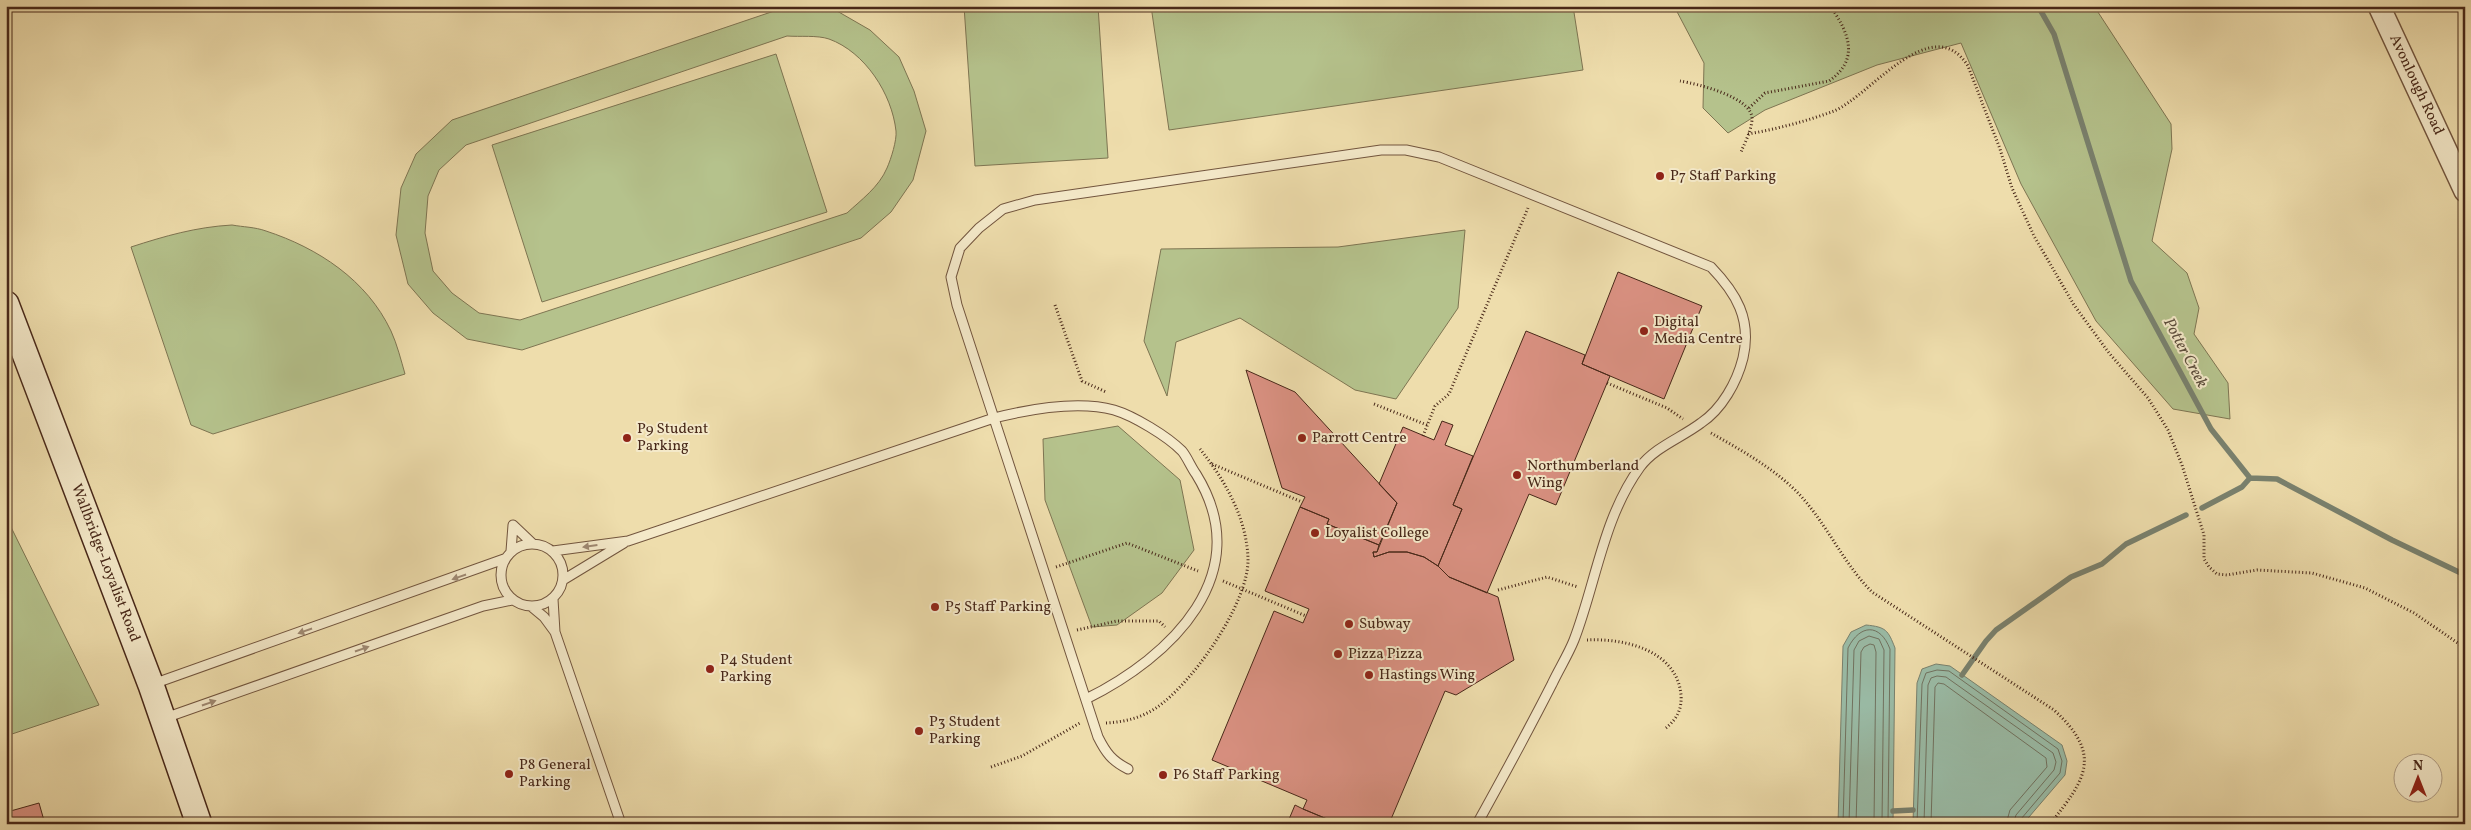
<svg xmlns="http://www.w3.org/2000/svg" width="2471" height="830" font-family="Vollkorn,serif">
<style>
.green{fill:#b5c28c;stroke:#7e7552;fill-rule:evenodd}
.water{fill:#9abca7;stroke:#79816e}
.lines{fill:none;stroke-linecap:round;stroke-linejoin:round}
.shore{stroke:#717260;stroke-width:1}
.stream{stroke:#79816e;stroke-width:5.5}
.building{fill:#da9182;stroke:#482819}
.service-casing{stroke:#72553e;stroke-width:11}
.tertiary-casing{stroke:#72553e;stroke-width:24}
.secondary-casing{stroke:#482819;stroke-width:28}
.path{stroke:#482819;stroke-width:3;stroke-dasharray:1 2.5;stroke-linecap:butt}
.service{stroke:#f4e9c9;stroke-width:9}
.tertiary{stroke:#f4e9c9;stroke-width:21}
.secondary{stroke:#f4e9c9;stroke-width:25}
.oneway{fill:#9e8871}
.poi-dot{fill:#8f2418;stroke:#f4e9c9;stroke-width:2}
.labels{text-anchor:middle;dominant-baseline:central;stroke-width:4;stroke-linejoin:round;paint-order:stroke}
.street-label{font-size:15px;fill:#482819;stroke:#f4e9c9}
.poi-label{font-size:15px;fill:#482819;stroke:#f4e9c9;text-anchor:start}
.water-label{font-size:16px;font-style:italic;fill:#5c4d3c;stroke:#f4e9c9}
</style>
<rect width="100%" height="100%" fill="#eeddac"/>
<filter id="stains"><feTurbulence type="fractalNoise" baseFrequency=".004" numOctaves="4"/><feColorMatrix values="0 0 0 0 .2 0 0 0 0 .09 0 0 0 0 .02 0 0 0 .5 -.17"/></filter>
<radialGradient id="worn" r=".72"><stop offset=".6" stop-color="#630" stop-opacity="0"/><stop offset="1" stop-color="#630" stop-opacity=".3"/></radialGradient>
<!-- green -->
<path class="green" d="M964 6H1098L1108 158 975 166Z
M1151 6H1573L1583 70 1169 130Z
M1674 6H2094L2171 124 2172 149 2152 241 2187 273 2199 308 2194 334 2228 383 2230 419 2173 409 2096 321 2021 184 1961 43 1877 65 1765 110 1728 133 1703 108 1704 63Z
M783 8 837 11 870 30 899 57 914 91 926 131 913 180 891 212 861 238 522 350 467 339 433 313 408 284 396 235 401 188 416 154 452 120ZM787 36C800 37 817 35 829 39 865 52 892 94 896 131 897 140 891 159 887 168 879 187 861 200 847 213L520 320 479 313 452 293 433 271 425 233 428 196 439 170 466 145Z
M776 54 827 212 542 302 492 145Z
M232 225C243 227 255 227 266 231 318 248 367 280 391 331 397 344 401 360 405 374L213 434 191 425 131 247C165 236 196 227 232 225Z
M1465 230 1458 308 1396 399 1355 390 1240 318 1176 342 1167 396 1144 341 1161 249 1338 247Z
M1118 426 1180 480 1194 550 1162 593 1117 625 1092 627 1045 500 1043 439Z
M6 517 99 705 6 736Z"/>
<!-- water -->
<path class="water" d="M1866 625C1886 627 1888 630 1895 648L1893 824H1838L1843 646 1851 632Z
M1936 664 1950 666 2062 745 2067 761 2065 775 2023 824H1913L1917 683 1922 669Z"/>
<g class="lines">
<!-- shore -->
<path class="shore" d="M1843 824 1848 648C1860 624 1880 623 1890 649L1888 824
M1849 824 1854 650 1859 641 1869 636 1879 639 1884 650 1882 824
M1856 824 1861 652 1864 647 1870 644 1874 645 1876 652 1874 824
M1917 824 1922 684 1926 673 1937 670 1949 671 2058 749 2062 761 2060 773 2021 819 2020 824
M1924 824 1928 685 1931 678 1937 676 1946 677 2053 753 2056 762 2054 770 2016 815 2013 824
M1931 824 1935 687 1938 683 1944 684 2046 758 2047 767 2010 810 2006 824"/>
<!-- stream -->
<path class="stream" d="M2038 6 2054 34 2131 281 2211 429 2250 478 2277 479 2392 540 2465 575
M2202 508 2242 487 2250 478
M1962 675 1986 641 1996 630 2071 577 2102 564 2126 544 2186 515
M1893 811 1913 810"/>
</g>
<!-- building -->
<path class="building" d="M1618 272 1702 306 1664 399 1582 364Z
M1526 331 1585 355 1582 364 1610 376 1556 505 1529 494 1487 593 1449 577 1438 566 1462 509 1453 505Z
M1246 370 1295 392 1397 503 1379 545 1327 524 1329 519 1300 507 1305 497 1282 488Z
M1442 421 1453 425 1445 445 1473 456 1453 505 1462 509 1438 566 1424 557 1407 552H1389L1374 557 1373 552H1377L1397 503 1379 484 1403 427 1434 440Z
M1300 507 1329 519 1327 524 1379 545 1377 552H1373L1374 557 1389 552H1407L1424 557 1438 566 1449 577 1498 597 1514 660 1456 695 1445 691 1389 824H1339L1303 809 1307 800 1212 760 1274 611 1303 623 1309 609 1265 591Z
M39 803 45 824H10L7 812Z
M1295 805 1303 809 1339 824H1287Z"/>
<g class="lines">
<!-- service casing -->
<g class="service-casing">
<path id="service" d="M513 525 533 544
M501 575a31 31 0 1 1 62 0a31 31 0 1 1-62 0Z
M511 551 513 525
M553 551 628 541 994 418C1030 409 1077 400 1114 410 1134 416 1167 436 1182 451 1187 457 1191 467 1196 474 1258 574 1171 657 1086 699
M563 580 624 543
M553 599 555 632 621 824
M532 607 544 617 555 632
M153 684 504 559
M165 718 483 606 512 600
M1128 769C1112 761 1106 753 1098 737L957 305 951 277 960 248 979 228 1003 209 1035 200 1381 150H1406L1439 157 1711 267C1736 293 1752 319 1743 358 1737 382 1722 409 1701 423 1681 438 1655 447 1640 467 1603 518 1596 583 1574 640 1568 655 1559 669 1552 684 1528 731 1503 777 1477 824"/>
</g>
<!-- tertiary casing -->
<g class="tertiary-casing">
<path id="tertiary" d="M2379 6 2465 191"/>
</g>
<!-- secondary casing -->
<g class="secondary-casing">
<path id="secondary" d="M6 304 151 685 199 824"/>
</g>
<!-- path -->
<path class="path" d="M1680 81C1698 84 1751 97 1752 118 1752 130 1745 142 1741 152
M1749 108 1765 93 1829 81C1861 59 1848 31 1830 6
M1748 134C1777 129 1807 121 1834 111 1870 96 1932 9 1968 66L2000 149 2012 188 2034 236 2074 305 2109 353 2148 398 2168 430 2182 465 2204 535V559L2209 567 2217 574 2227 575 2257 570 2312 573 2365 588 2414 613 2465 648
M1055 305 1082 381 1106 392
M1607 383 1667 408 1683 419
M1374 404 1427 425
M1711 433C1741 450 1775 469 1799 494 1827 524 1843 563 1872 592L2054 710C2103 755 2086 779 2050 824
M1423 436 1435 406 1449 394 1528 208
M1212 464 1302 502
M1056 567 1127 543 1198 571
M1223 581 1306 616
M1498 590 1547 577 1578 587
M1077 630 1117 621H1159L1165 627
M1587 640C1624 638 1677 650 1681 695 1682 709 1677 719 1666 728
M1106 723C1124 722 1141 718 1156 708 1192 684 1249 603 1248 559 1247 519 1225 480 1200 449
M991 767 1022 756 1080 723"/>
<!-- service -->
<use href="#service" class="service"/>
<!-- tertiary -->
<use href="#tertiary" class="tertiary"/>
<!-- secondary -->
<use href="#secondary" class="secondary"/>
</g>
<!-- one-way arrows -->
<defs><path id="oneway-solid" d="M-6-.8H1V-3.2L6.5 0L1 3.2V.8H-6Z" transform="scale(1.25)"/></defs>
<g class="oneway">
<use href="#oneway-solid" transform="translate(590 546) rotate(172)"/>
<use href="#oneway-solid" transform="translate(459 577) rotate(161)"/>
<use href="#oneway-solid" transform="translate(305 631) rotate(161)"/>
<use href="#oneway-solid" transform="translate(362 649) rotate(-19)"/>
<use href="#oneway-solid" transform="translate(209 703) rotate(-19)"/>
</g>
<!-- markers -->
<g class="poi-dot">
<circle cx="1660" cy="176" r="5"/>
<circle cx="1644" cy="331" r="5"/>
<circle cx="627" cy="438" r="5"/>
<circle cx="1302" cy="438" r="5"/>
<circle cx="1517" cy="475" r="5"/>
<circle cx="1315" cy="533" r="5"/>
<circle cx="935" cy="607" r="5"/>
<circle cx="1349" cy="624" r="5"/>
<circle cx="1338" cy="654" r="5"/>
<circle cx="710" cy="669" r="5"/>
<circle cx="1369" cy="675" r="5"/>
<circle cx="919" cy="731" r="5"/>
<circle cx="509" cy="774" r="5"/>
<circle cx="1163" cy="775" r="5"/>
</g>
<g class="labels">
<!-- street labels -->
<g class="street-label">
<text transform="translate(2416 85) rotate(65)">Avonlough Road</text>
<text transform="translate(105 563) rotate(69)">Wallbridge-Loyalist Road</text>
</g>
<!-- poi labels -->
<g class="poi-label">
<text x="1670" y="176">P7 Staff Parking</text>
<text x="1654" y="322">Digital<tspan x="1654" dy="17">Media Centre</tspan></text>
<text x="637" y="429">P9 Student<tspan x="637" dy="17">Parking</tspan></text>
<text x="1312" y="438">Parrott Centre</text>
<text x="1527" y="466">Northumberland<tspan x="1527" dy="17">Wing</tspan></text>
<text x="1325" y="533">Loyalist College</text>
<text x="945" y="607">P5 Staff Parking</text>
<text x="1359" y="624">Subway</text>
<text x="1348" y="654">Pizza Pizza</text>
<text x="720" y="660">P4 Student<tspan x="720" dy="17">Parking</tspan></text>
<text x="1379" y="675">Hastings Wing</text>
<text x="929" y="722">P3 Student<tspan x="929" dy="17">Parking</tspan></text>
<text x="519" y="765">P8 General<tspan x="519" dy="17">Parking</tspan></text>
<text x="1173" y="775">P6 Staff Parking</text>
</g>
<!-- water labels -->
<g class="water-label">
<text transform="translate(2185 353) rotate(62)">Potter Creek</text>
</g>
</g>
<!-- margin -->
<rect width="2471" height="830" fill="none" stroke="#eeddac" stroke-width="25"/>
<rect x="8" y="8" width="2456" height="815" fill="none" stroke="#482819" stroke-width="2.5"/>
<rect x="12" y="12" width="2446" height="805" fill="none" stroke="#482819"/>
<!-- north arrow -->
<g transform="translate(2418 778)"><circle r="24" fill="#f4e9c9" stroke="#af9c83"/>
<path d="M0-4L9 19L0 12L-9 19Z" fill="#8f2418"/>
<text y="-8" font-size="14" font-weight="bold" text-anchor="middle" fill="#482819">N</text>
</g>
<rect width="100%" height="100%" filter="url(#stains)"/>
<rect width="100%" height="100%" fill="url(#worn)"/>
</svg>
